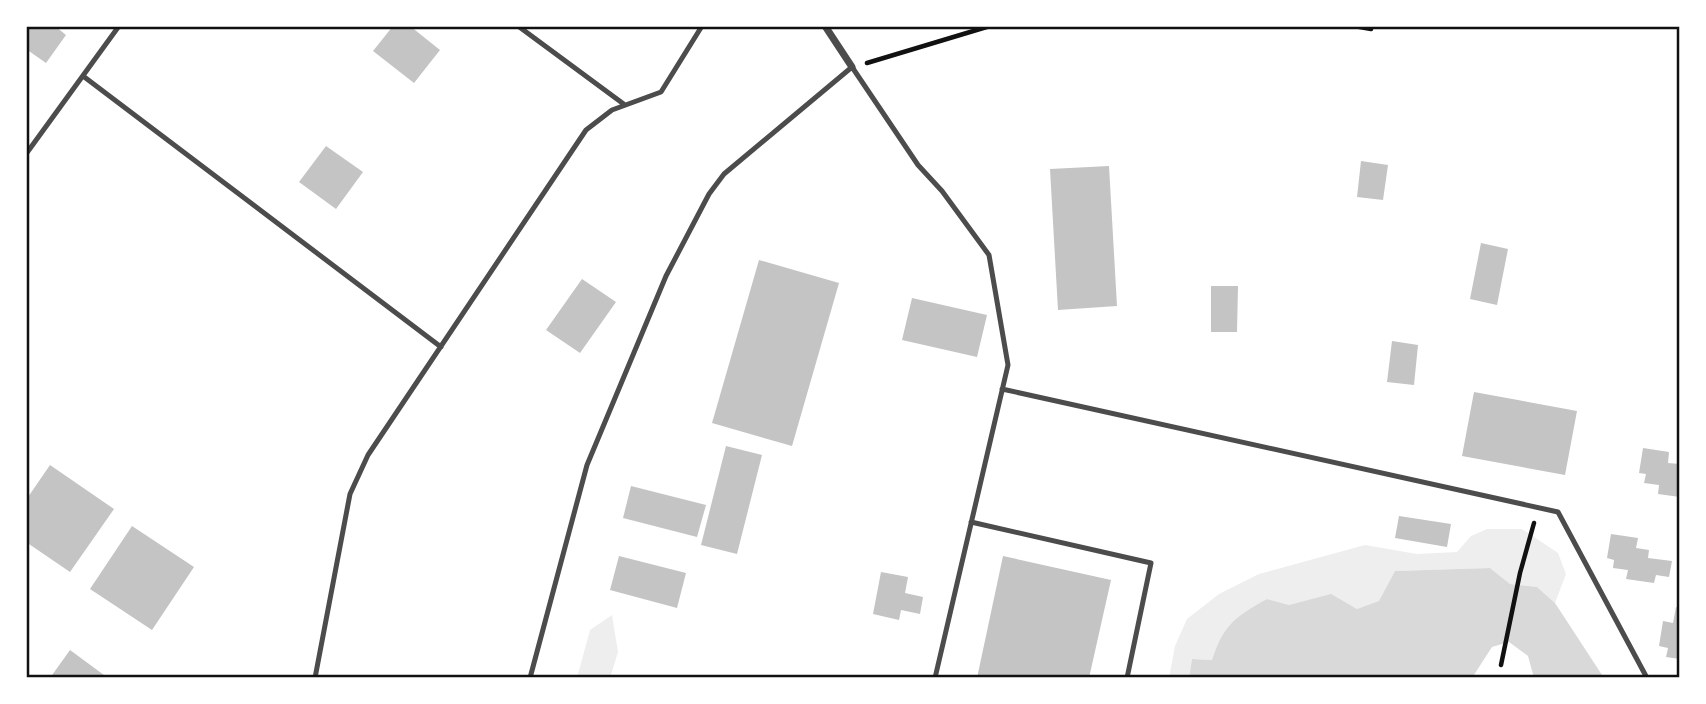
<svg xmlns="http://www.w3.org/2000/svg" width="1706" height="704" font-family="'Fira Sans Condensed',sans-serif">
<style>
.green{fill:#eee}
.water{fill:#d9d9d9}
.building{fill:#c4c4c4}
.lines{fill:none;stroke-linecap:round;stroke-linejoin:round}
.path{stroke:#111;stroke-width:4.5}
.service{stroke:#4c4c4c;stroke-width:5}
.minor{stroke:#4c4c4c;stroke-width:7}
.neatline{fill:none;stroke:#111;stroke-width:2.5}
</style>
<rect width="100%" height="100%" fill="#fff"/>
<!-- green -->
<path class="green" d="M1487 529H1522L1558 553 1566 574 1555 603 1537 587 1510 584 1490 568 1395 571 1379 602 1357 609 1331 595 1289 605 1267 599C1236 616 1223 625 1212 660L1192 659 1189 678H1169L1175 646 1187 619 1219 594 1259 574 1365 545 1417 554 1457 552 1471 536Z
M612 615 618 652 610 678H577L590 630Z"/>
<!-- water -->
<path class="water" d="M1490 568 1510 584 1537 587 1555 603 1604 678H1534L1528 656 1509 642 1492 647 1472 678H1189L1192 659 1212 660C1223 625 1236 616 1267 599L1289 605 1331 594 1357 609 1379 601 1395 571Z"/>
<!-- building -->
<path class="building" d="M26 26H55L66 35 46 63 26 49Z
M393 26H410L440 50 414 83 373 51Z
M326 146 363 172 336 209 299 182Z
M1361 161 1388 165 1383 200 1357 197Z
M1109 166 1117 306 1058 310 1050 169Z
M1481 243 1508 249 1497 305 1470 299Z
M759 260 839 283 792 446 712 423Z
M582 279 616 302 580 353 546 330Z
M1211 286H1238L1237 332H1211Z
M912 298 987 315 977 357 902 340Z
M1392 341 1418 345 1414 385 1387 382Z
M1474 392 1577 411 1565 475 1462 456Z
M726 446 762 455 737 554 701 545Z
M1643 448 1669 452 1668 463 1680 464V497L1658 494 1659 485 1644 483 1646 474 1639 473Z
M50 465 114 509 70 572 26 542V500Z
M631 486 706 505 697 537 623 518Z
M1399 516 1451 524 1447 547 1395 538Z
M132 526 194 567 152 630 90 589Z
M1611 534 1638 538 1636 548 1649 550 1648 558 1672 561 1669 577 1656 575 1654 583 1626 579 1628 570 1613 568 1614 560 1607 558Z
M619 556 686 573 677 608 610 590Z
M1003 556 1111 580 1089 678H977Z
M881 572 908 577 905 593 923 597 920 614 901 610 899 620 873 614Z
M1676 607 1680 608V659L1666 657 1668 648 1659 646 1663 621 1673 623Z
M70 650 108 678H50Z"/>
<g class="lines">
<!-- path -->
<path class="path" d="M1354 26 1371 29
M867 63 990 26
M1501 665 1520 573 1534 523"/>
<!-- service -->
<path class="service" d="M518 26 625 105
M83 76 441 347
M26 154 119 26
M1002 389 1558 512 1647 678
M971 522 1151 563 1127 678
M315 678 350 494 368 455 586 130 612 110 661 92 702 26
M530 678 587 465 666 276 709 194 724 174 852 67 918 165 942 191 989 255 1008 365 935 678"/>
<!-- minor -->
<path class="minor" d="M825 26 852 67"/>
</g>
<!-- border -->
<rect width="1706" height="704" fill="none" stroke="#ffffff" stroke-width="56"/>
<rect x="28" y="28" width="1650" height="648" class="neatline"/>
</svg>
